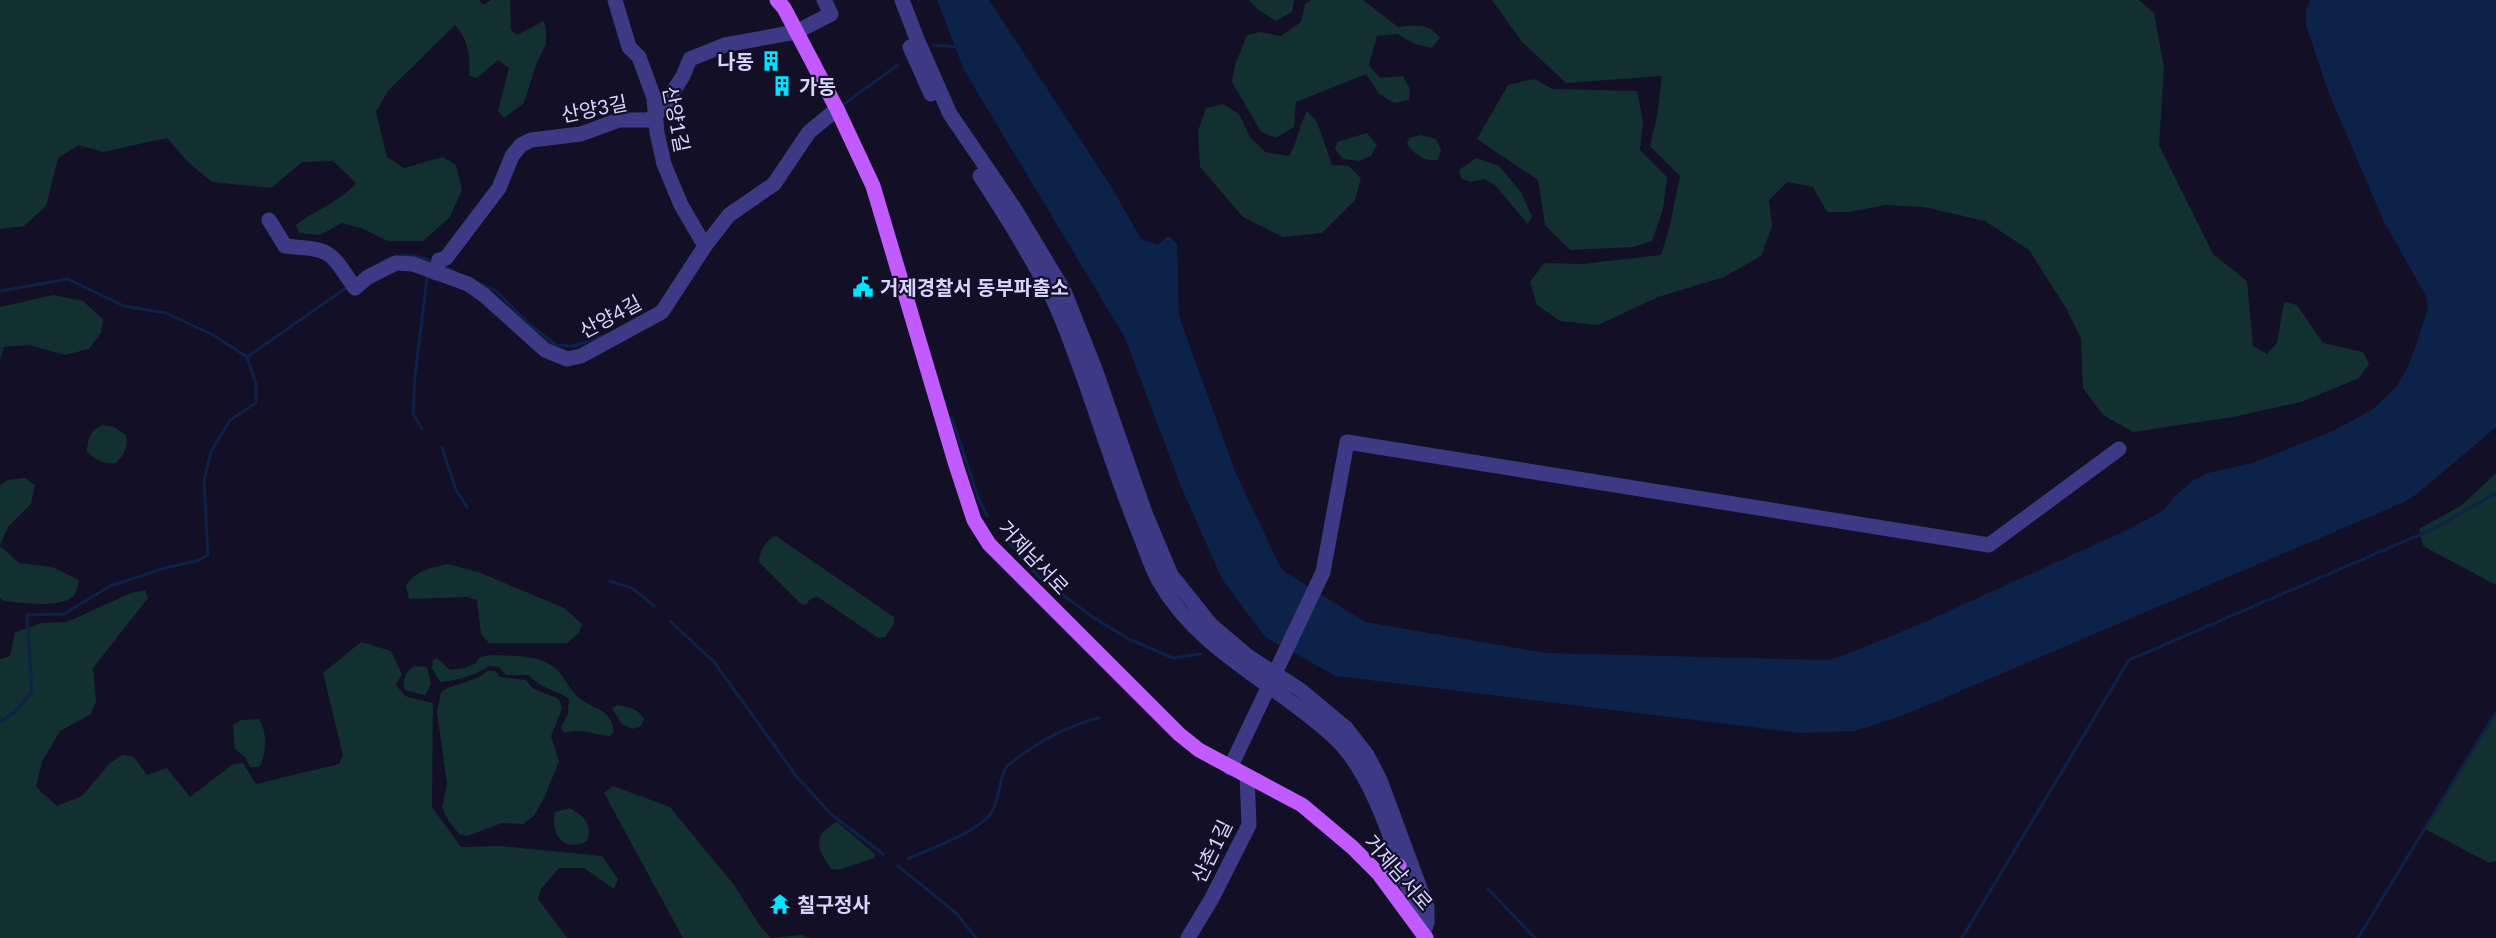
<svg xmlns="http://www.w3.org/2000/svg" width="2496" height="938" font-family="Lato,'Noto Sans KR',sans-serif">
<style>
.green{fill:#12302f}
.water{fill:#0c2248}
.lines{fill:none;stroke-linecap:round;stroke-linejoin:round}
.stream{stroke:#0c2248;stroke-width:3}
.minor{stroke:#3d3a85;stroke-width:15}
.major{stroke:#c25bff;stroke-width:15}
.labels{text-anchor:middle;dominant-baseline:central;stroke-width:4.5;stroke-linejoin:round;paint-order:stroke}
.poi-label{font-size:20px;font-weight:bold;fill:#d9d4ff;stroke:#130f26;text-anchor:start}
.street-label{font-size:20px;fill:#d9d4ff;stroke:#130f26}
</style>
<rect width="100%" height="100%" fill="#130f26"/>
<!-- green -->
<path class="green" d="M0 0H479L483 5 491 0H510L511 30 517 35 544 21 546 30V44L537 62 524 103 504 118 498 111 509 68 498 60 477 78 469 76C471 56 468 40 455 25L388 91 376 112 387 157 404 168 443 157 456 165 462 190 450 217 423 241H388L361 228 342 223 320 235 299 233 296 225C317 208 338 204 356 183L333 161 302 162 271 188 212 182 189 163 167 138 103 152 79 145 58 158 46 206 24 226 0 229Z
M1249 0H1294L1292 12 1276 21 1257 9Z
M1311 0H1363L1398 27C1416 25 1428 22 1440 38L1432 48 1415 44 1397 34 1377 36 1369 65 1380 78 1403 76 1410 89 1409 100 1394 103 1379 94 1366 74 1296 102 1294 127 1276 138 1261 132 1232 82 1235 65 1247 35 1259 32 1281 36 1301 22 1305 4Z
M1492 0H2139L2154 13 2164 68 2159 145 2213 254 2247 281 2253 346 2267 354 2277 343 2284 302 2297 305 2323 343 2363 352 2369 364 2359 378 2301 402 2233 417 2133 432 2103 415 2083 388 2081 338 2066 308 2029 250 1985 221 1924 207 1885 205 1849 212H1827L1813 187 1787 182 1769 200 1772 226 1761 256 1724 277 1658 297 1598 325 1560 321 1537 305 1530 282 1544 263 1582 264 1661 255 1670 225 1680 176 1650 146 1657 116 1662 76 1566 83 1522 42Z
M1534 79 1553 89 1637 91 1643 121 1640 150 1667 177 1663 209 1652 241 1633 247 1570 250 1545 225 1538 180 1477 139 1508 85Z
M1223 104 1239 114 1250 137 1265 152 1289 156C1298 141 1299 126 1307 111L1317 122 1332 165 1349 166 1361 178 1355 200 1322 233 1283 237 1243 217 1200 167 1198 131 1206 108Z
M1367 133 1377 145 1371 156 1359 161 1343 159 1335 149 1337 142Z
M1421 135 1436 139 1441 150 1438 160C1425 162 1415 155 1407 144L1409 138Z
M1476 158 1499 166 1521 192 1532 217 1528 224 1495 185 1484 179 1471 182 1462 179 1459 170Z
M53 295 83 301 103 319 101 333 89 349 65 355 29 345 4 347 0 360V307Z
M103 425 114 427 126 435C128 447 125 454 116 463 104 464 96 461 87 452 88 438 90 430 103 425Z
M2496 473V585L2423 546 2419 529 2462 505Z
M25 478 35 485 31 504 8 527 0 545V485L7 480Z
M776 536 894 617V624L885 637 878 638 818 597 810 599 806 605 800 603 759 562C759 552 766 539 776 536Z
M0 546 19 563 52 567 79 580C78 584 77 591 75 594 64 610 21 602 4 601L0 598Z
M448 564 481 573 564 608 582 624 579 633 567 643H489L481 634 477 600 467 597 409 599 406 586C415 570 431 568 448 564Z
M145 590 148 598 93 668 96 701 91 714 60 731 42 762 36 787 57 806 82 796 109 764 122 755 134 757 147 775 167 768 190 797 233 764 243 763 256 784 339 764 343 755 323 673 361 642 391 651 402 674 396 685 405 696 433 703 432 807 461 847 500 846 602 856 618 879 614 889 584 868H559L541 889 538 899 567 938H0V659L10 656 15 632 42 623 67 622 131 593Z
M490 655C510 656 540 654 556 669 565 677 570 691 579 698 594 710 610 707 614 731L610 736C593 735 580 727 564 733L561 727 568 714 569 699C555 689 540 689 529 675H506L499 667 489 666C474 676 458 680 440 682L432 668 433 660 437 658 450 670 465 668 476 663 480 657Z
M414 666 427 667 431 684 425 695 405 690C402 680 405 672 414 666Z
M487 671H495L500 677 526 680 532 688 559 699 562 709 551 736 559 761 545 796 534 816 523 824 502 823 467 836 459 834 448 820 442 807 447 784 437 712 441 692C455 682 475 683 487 671Z
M617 705C628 707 638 708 644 719L641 726 632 729 622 724 612 708Z
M2496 712V861L2489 863 2425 829Z
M259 719C267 730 267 755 259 767H250L245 757 235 749 233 725 241 720Z
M613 786 670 807 734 885 760 926 771 938 801 935 810 938H683L604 793Z
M570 808C584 817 593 823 587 841 564 853 550 835 555 812Z
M837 822 875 854 874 858 839 870 831 869C818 849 810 836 837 822Z"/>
<!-- water -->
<path class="water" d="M937 0H989L1112 188 1141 239 1158 245 1168 236 1177 244 1179 316 1236 474 1282 570 1365 622 1546 653 1829 660 1857 650 1927 621 2127 530 2164 510 2175 496 2192 481 2208 473 2253 463 2335 430 2373 409 2396 387 2406 370 2416 346 2428 307 2426 296 2383 220 2328 91 2306 25V11L2310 0H2496V427L2417 494 2402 503 1904 715 1855 731 1800 733 1336 676 1265 637 1222 579 1182 489 1125 338 964 70Z"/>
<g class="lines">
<!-- stream -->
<path class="stream" d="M934 45 959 47
M841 106 898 65
M381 263C398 252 415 254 434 262
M443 266 456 272
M480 284 496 291 530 325 556 345 574 346 603 336
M0 291 68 279 124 306 166 313 215 336 247 357 349 286
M952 418 978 497 987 516
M422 429 413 414 415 376 427 278
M442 448 456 490 467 507
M1005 538 1039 577 1094 618 1127 638 1173 658 1201 654
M610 581 632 588 654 606
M670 621 714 662 797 777 832 815 883 854
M0 722 15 712 32 692 27 615 64 614 110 586 165 568 197 561 208 555 204 480 211 452 230 420 256 403V384L247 357
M908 859C933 847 966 837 986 819 1000 807 997 783 1006 768 1009 763 1016 759 1020 756 1045 738 1069 725 1099 718
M898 866 956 913 976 938
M1488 889 1535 938
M1962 938 2129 660 2433 529 2496 493
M2358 938 2496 712"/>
<!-- minor -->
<path class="minor" d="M615 0 629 47 639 57 654 98 657 133 664 164 681 205 705 246
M902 0 917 39 950 114 1016 211 1064 291 1095 369 1145 513 1171 575 1211 625 1249 657 1299 689 1346 728 1367 755 1380 780 1427 907V923L1423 934
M910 47 931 94
M980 176C1005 214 1029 253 1050 293 1064 320 1074 352 1085 381 1103 432 1119 484 1140 535 1146 550 1151 567 1159 581 1200 653 1278 684 1336 739 1376 777 1397 859 1416 910L1413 919
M269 220 285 246C333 250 328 249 355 288L368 277 396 263 413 264 468 284 484 295 545 350 567 359 581 356 662 312 705 246 729 215 774 184 809 132 837 109
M436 273 439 260 446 258 499 188 512 156 521 145 531 140 581 134 619 120H649L662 109 683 76 690 59 725 45 796 32 831 14 824 0
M1230 768 1323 572 1347 442 1989 545 2119 449
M1188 938 1211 900 1249 825 1247 776"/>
<!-- major -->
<path class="major" d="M777 0 784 8 837 109 873 186 956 465 974 520 989 544 1179 734 1199 750 1302 805 1352 847 1379 874 1426 938
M1379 874 1385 878 1392 879 1396 876 1399 866"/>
</g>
<!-- icons -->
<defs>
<g id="building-bare" transform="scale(1.62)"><path d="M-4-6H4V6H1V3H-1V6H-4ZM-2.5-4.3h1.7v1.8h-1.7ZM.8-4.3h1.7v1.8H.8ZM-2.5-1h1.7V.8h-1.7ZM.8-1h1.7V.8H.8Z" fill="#00e5ff" stroke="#130f26" stroke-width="2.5" paint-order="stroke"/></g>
<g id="civic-bare" transform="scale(1.62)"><path d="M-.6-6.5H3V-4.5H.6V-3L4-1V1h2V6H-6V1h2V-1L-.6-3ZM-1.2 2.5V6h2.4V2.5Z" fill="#00e5ff" stroke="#130f26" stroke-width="2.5" paint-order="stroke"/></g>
<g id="temple-bare" transform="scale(1.62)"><path d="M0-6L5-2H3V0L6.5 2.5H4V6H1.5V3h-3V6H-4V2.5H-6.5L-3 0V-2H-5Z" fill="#00e5ff" stroke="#130f26" stroke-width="2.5" paint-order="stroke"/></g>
</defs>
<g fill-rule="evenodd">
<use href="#building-bare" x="771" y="61"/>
<use href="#building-bare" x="782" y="86"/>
<use href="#civic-bare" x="863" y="287"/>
<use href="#temple-bare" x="780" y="904"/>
</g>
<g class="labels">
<!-- poi labels -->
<g class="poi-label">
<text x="754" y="61" text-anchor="end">나동</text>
<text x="799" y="86">가동</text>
<text x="880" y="287">거제경찰서 동부파출소</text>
<text x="797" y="904">칠구정사</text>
</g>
<!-- street labels -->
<g class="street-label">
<text transform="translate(594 108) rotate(-11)">산양3길</text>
<text transform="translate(677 119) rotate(79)">산양1길</text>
<text transform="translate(610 316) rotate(-28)">산양4길</text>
<text transform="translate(1034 557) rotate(47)">거제남서로</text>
<text transform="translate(1211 851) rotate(-64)">산촌1길</text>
<text transform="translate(1399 872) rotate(49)">거제남서로</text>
</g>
</g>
</svg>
